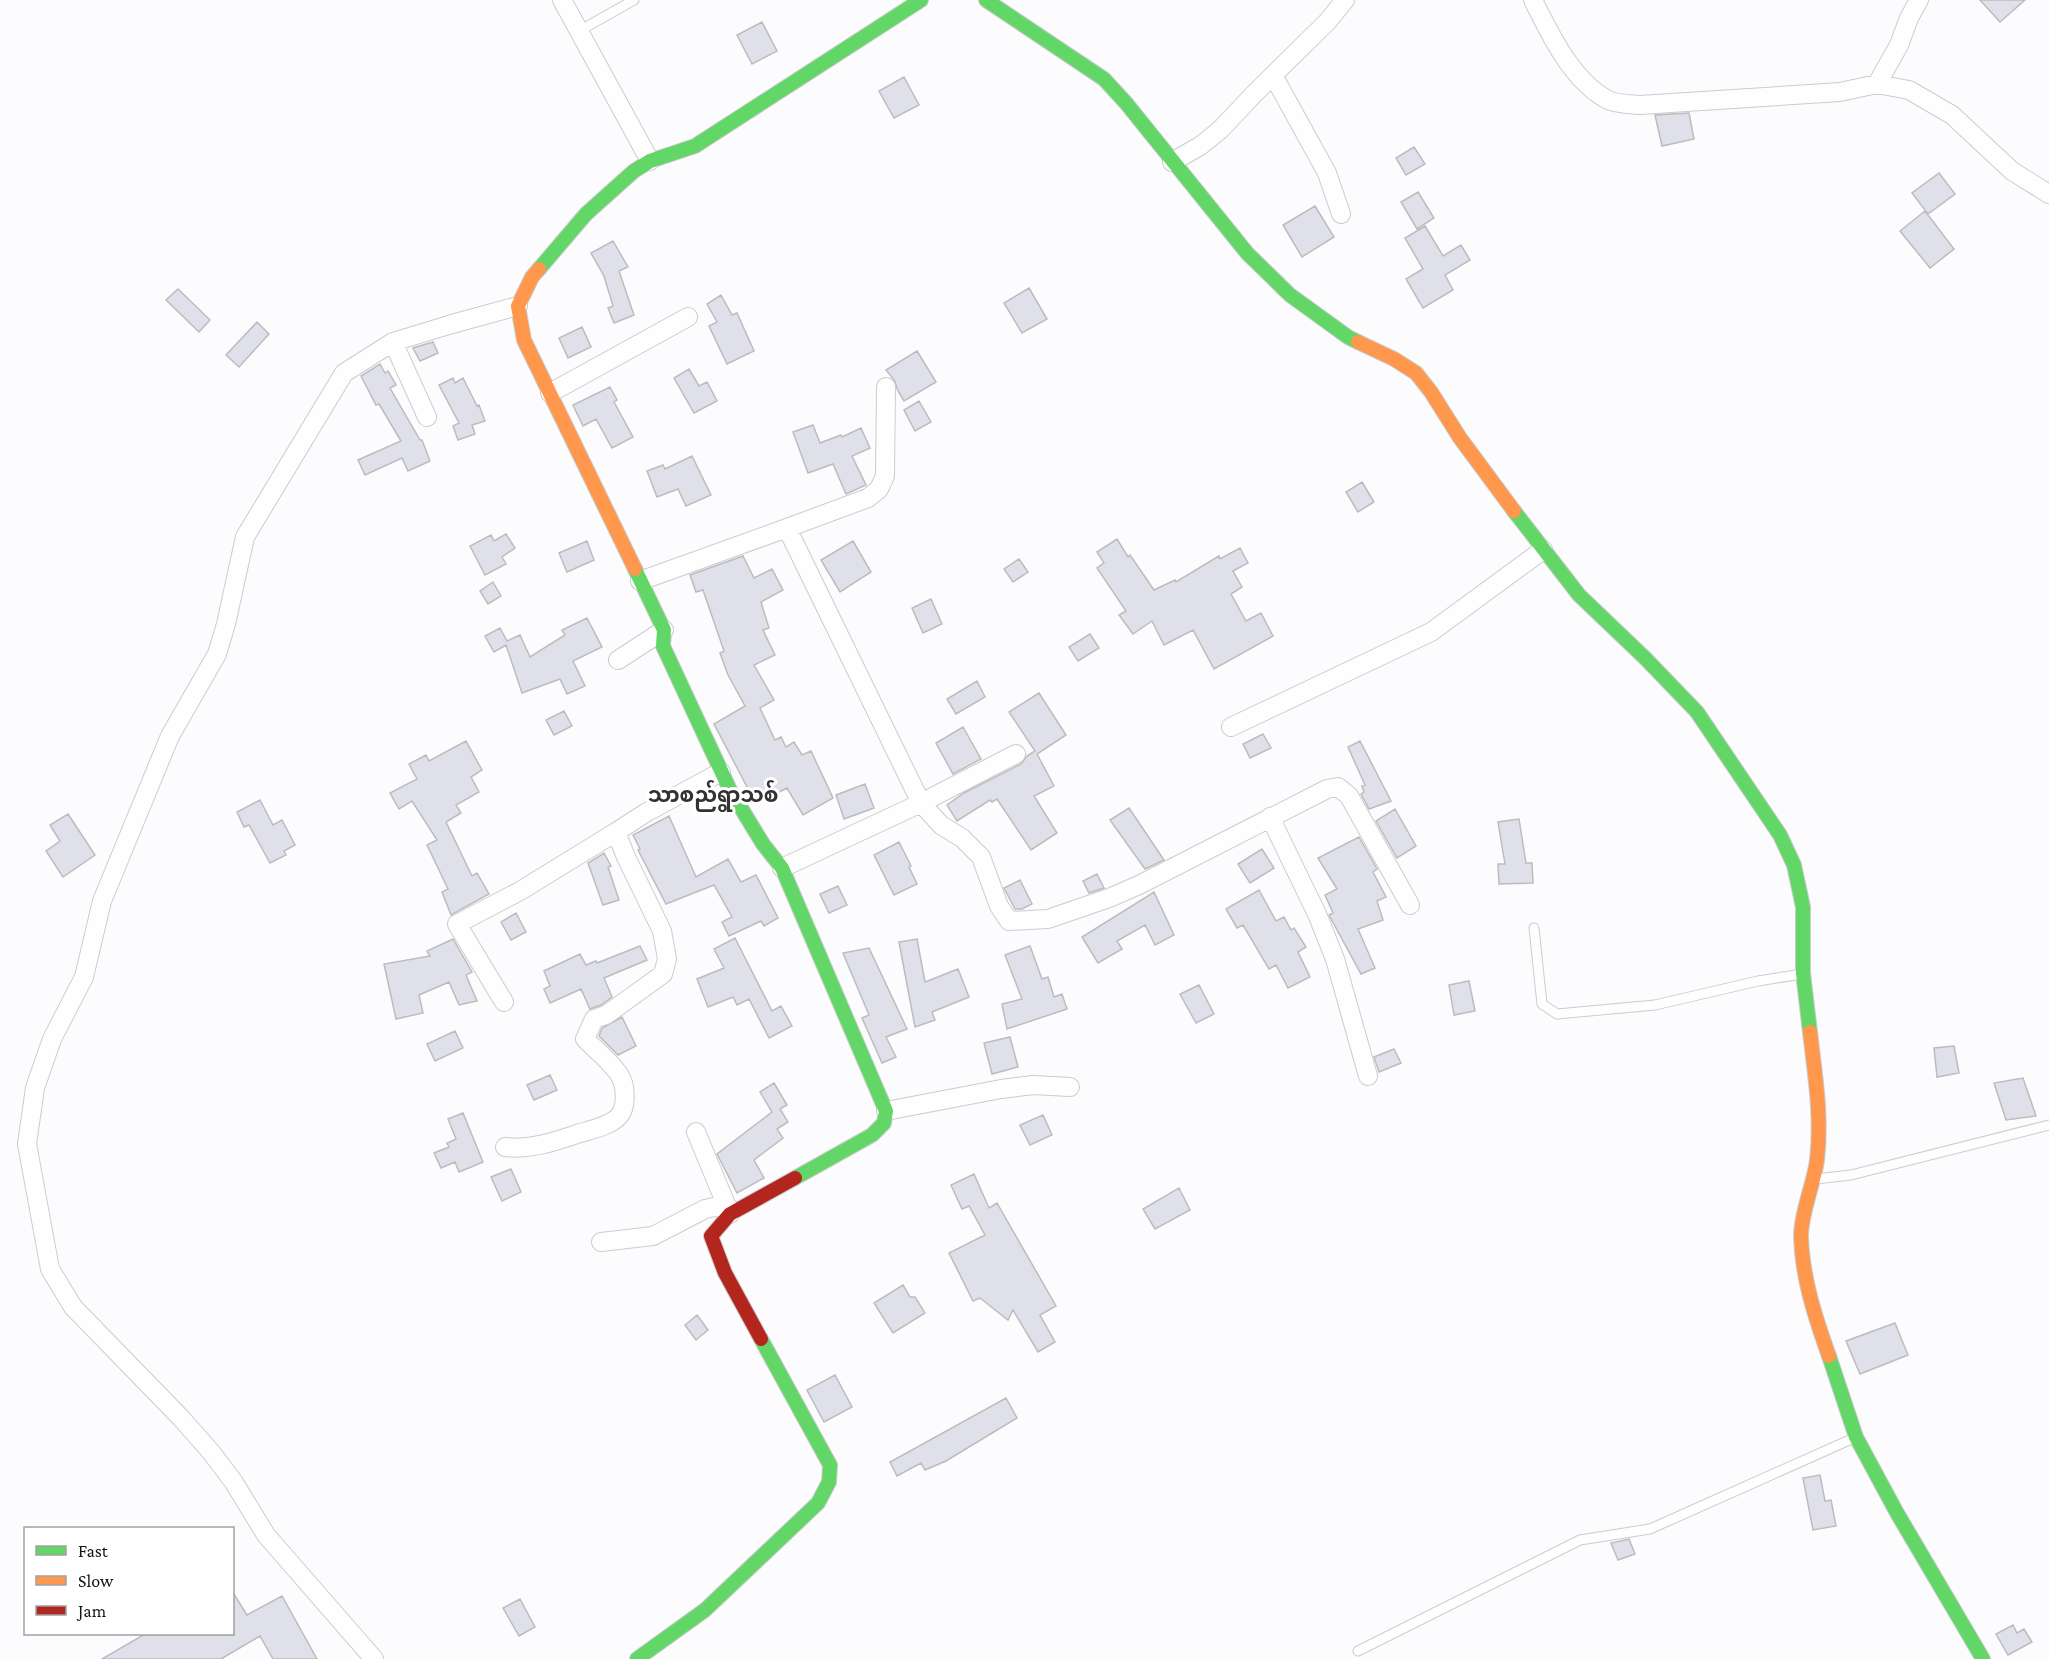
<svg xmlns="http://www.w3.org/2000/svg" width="2049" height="1659" font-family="'Crimson Pro','Noto Sans Myanmar',serif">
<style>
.building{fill:#dfe0ea;stroke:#bcbcbe;stroke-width:1.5}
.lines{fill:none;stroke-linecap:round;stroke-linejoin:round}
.lane-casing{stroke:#cccccd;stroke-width:11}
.street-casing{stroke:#cccccd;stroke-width:20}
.fast-casing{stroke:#cccccd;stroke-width:16}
.slow-casing{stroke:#cccccd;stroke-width:16}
.jam-casing{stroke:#cccccd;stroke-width:16}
.lane{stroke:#fffeff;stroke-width:9}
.street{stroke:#fffeff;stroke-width:18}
.fast{stroke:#63d668;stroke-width:14}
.slow{stroke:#ff974d;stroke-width:14}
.jam{stroke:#b3261e;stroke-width:14}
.labels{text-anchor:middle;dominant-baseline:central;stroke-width:6;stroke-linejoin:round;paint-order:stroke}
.quarter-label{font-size:21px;font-weight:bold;fill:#323133;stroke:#fff}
</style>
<rect width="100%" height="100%" fill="#fcfbfd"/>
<!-- building -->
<path class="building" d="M1980 0H2025L2000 22Z
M762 22 777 51 752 64 737 35Z
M904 77 919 105 894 118 879 91Z
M1689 113 1694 139 1662 146 1655 115Z
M1414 147 1425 164 1406 175 1396 158Z
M1939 173 1955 194 1928 214 1912 193Z
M1418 192 1434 218 1417 229 1401 202Z
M1315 206 1334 237 1302 257 1283 225Z
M1925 211 1954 249 1930 268 1900 231Z
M1425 226 1443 256 1461 245 1470 260 1445 275 1453 290 1423 308 1406 279 1423 269 1405 238Z
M613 241 628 267 619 271 634 315 614 323 608 308 613 306 604 276 591 253Z
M1029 288 1047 319 1022 333 1004 303Z
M178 289 210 320 199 332 166 300Z
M721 295 732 315 737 313 754 351 727 364 709 326 717 322 707 304Z
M257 322 269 334 239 367 226 355Z
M582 327 591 347 568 358 559 338Z
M433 342 438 353 420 361 413 348Z
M917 351 936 382 904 401 897 389 895 381 886 370Z
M380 364 385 373 388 371 396 385 390 388 420 440H422L430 461 408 471 402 458 365 475 358 460 401 441 379 404 376 405 361 376Z
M689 369 699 386 707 382 717 401 694 413 674 378Z
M453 378 455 383 463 378 477 406 479 405 485 421 472 425 475 434 458 440 453 426 459 423 439 385Z
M610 387 617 400 614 402 633 437 612 448 596 419 583 426 573 405Z
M919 401 931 422 915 431 904 410Z
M813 425 820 443 841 435 842 437 861 428 870 448 852 456 866 485 846 494 833 464 808 473 793 432Z
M692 456 711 495 686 506 678 489 657 497 647 471 663 465 665 469Z
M1362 482 1374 502 1358 512 1346 492Z
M506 534 515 548 502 557 506 564 485 575 470 546 491 535 494 541Z
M1117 539 1128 557 1130 555 1154 590 1175 580 1176 582 1219 556 1220 559 1240 548 1248 563 1233 571 1242 587 1231 594 1246 621 1261 613 1273 636 1214 669 1193 630 1164 645 1152 621 1133 634 1119 615 1126 611 1097 568 1104 563 1097 552Z
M587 541 594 560 567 572 559 553Z
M853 541 871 572 840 592 821 560Z
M743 556 754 578 772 569 783 590 761 602 769 628 763 630 775 655 754 665 774 700 760 708 775 740 781 737 786 747 794 742 802 755 811 751 833 798 803 815 787 788 756 804 714 724 745 706 728 675 720 653 724 651 703 590 696 592 690 575Z
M1019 559 1028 572 1013 582 1004 569Z
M493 582 501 596 488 604 480 591Z
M931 599 942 624 923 633 912 608Z
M587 618 602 647 573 661 585 686 567 694 560 679 522 693 506 645 494 652 485 636 500 628 507 641 520 635 530 657 565 635 562 630Z
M1090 634 1099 648 1078 661 1069 647Z
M977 681 985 697 956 714 947 699Z
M1039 693 1066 735 1037 754 1054 786 1034 796 1057 833 1031 850 997 799 992 802 990 800 957 821 947 805 964 793 1021 764 1027 756 1035 751 1009 712Z
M564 711 572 726 554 735 546 720Z
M963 727 981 759 953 774 936 743Z
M1263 734 1271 748 1250 758 1243 744Z
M466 741 482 770 471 777 479 792 456 805 461 813 446 822 472 876 477 873 489 894 451 915 442 892 448 889 427 845 437 840 412 801 399 809 390 793 417 779 409 764 426 755 429 761Z
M1360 741 1391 801 1369 809 1361 794 1364 792 1362 786 1365 785 1348 747Z
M865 784 874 808 844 819 836 795Z
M260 800 273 825 282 820 295 845 284 851 286 855 270 863 249 825 244 827 237 812Z
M1129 808 1164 860 1145 869 1110 820Z
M1395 809 1416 846 1397 858 1376 821Z
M68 814 95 855 63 877 46 851 60 841 50 825Z
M669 816 696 877 728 859 741 882 756 875 778 918 764 926 761 921 729 936 722 922 732 917 714 885 666 904 638 850 640 849 633 835Z
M1519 819 1526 863H1532L1533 883 1499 884 1498 864H1505L1498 822Z
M1359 837 1377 869 1373 872 1386 897 1377 901 1383 920 1358 929 1375 968 1361 974 1329 915 1333 913 1325 895 1337 889 1318 858Z
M899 842 911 866 909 867 917 884 894 895 874 855Z
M1262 849 1274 868 1250 883 1238 864Z
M604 853 611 866 608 867 619 900 603 905 588 863Z
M1097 874 1104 888 1089 893 1083 881Z
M1020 880 1032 904 1022 909H1015L1004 888Z
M838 886 847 905 829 913 820 894Z
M1259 890 1276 921 1284 917 1291 930 1294 928 1306 947 1298 952 1310 977 1288 988 1276 965 1269 969 1243 925 1237 928 1226 909Z
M1154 892 1174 935 1155 945 1145 925 1117 941 1122 949 1098 963 1082 937Z
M516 913 526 932 511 940 501 922Z
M735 938 772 1011 781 1006 792 1026 769 1038 749 999 737 1005 733 997 708 1007 697 979 724 968 714 949Z
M453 939 472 972 466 975 477 1001 459 1005 449 982 419 995 423 1013 396 1019 384 964 430 956 427 951Z
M917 939 925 982 958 969 969 997 932 1012 935 1020 915 1027 899 942Z
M640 946 647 960 604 978 612 997 601 1005 590 1009 581 989 550 1003 544 989 550 986 544 971 580 954 586 965 596 961 597 963Z
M1030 946 1042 979 1048 977 1054 997 1062 994 1067 1009 1007 1029 1002 1004 1022 999 1005 955Z
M869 948 907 1029 886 1037 896 1057 882 1063 862 1018 869 1015 843 953Z
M1469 981 1475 1011 1454 1015 1449 985Z
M1199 985 1214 1014 1196 1023 1180 994Z
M622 1017 636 1046 618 1055 599 1036 602 1028Z
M455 1031 463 1048 435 1061 427 1044Z
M1010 1037 1018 1067 992 1074 984 1043Z
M1954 1046 1959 1073 1937 1077 1934 1048Z
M1394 1049 1401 1063 1379 1072 1374 1057Z
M550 1075 557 1090 534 1100 527 1085Z
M2023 1078 2036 1116 2006 1120 1994 1083Z
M774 1083 787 1105 780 1109 788 1122 777 1129 783 1138 754 1160 764 1178 737 1193 717 1154 772 1112 760 1092Z
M463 1113 483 1162 459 1172 455 1162 441 1168 434 1153 449 1147 447 1143 456 1139 448 1119Z
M1043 1115 1052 1135 1030 1145 1020 1125Z
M511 1169 521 1192 502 1201 491 1177Z
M974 1174 989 1208 997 1203 1056 1306 1040 1315 1055 1342 1038 1352 1013 1310 1008 1320 980 1298 973 1301 949 1253 985 1235 969 1206 962 1209 951 1185Z
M1179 1188 1190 1210 1155 1229 1143 1209Z
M903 1285 910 1297H915L925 1313 893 1333 874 1303Z
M697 1315 708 1330 696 1340 685 1325Z
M1895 1323 1908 1355 1860 1374 1846 1341Z
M835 1375 852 1407 824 1422 807 1390Z
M1006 1398 1017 1418 946 1461 925 1470 921 1463 897 1476 890 1462Z
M1820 1475 1825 1501 1831 1500 1836 1526 1813 1530 1803 1478Z
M1629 1539 1635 1554 1618 1560 1611 1543Z
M232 1591 247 1615 282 1596 317 1659H273L260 1636 221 1659H102L145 1634H232Z
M520 1599 535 1627 519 1636 503 1608Z
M2013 1625 2017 1633 2024 1629 2032 1642 2008 1655 1996 1634Z"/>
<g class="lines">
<!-- lane casing -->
<g class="lane-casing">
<path id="lane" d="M579 31 634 0
M1534 928 1542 1004 1557 1014 1655 1005 1758 981 1802 974
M1816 1179 1851 1175 2049 1125
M1358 1651 1580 1540 1650 1529 1854 1438"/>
</g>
<!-- street casing -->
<g class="street-casing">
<path id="street" d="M562 0 650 161
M1533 0C1550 34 1572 81 1608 100 1616 104 1630 104 1640 105L1840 92 1877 84 1909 90 1952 115 2012 171 2049 194
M1273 75 1327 173 1341 214
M1877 84 1899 45 1909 18 1919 0
M1172 162 1200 146 1220 130 1254 94 1328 21 1345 0
M393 342 427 417
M886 387 885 476 879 489 868 498 787 528 921 803 941 825 962 838 981 857 999 906 1009 921 1048 919 1109 898 1139 885 1327 789 1338 787 1349 796 1410 905
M550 393 688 317
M640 581 787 528
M618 660 664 630
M1231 727 1431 632 1543 550
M1270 817 1317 914 1335 959 1368 1076
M782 868 921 803 1016 754
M504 1002 457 924 520 891 616 832
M886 1111 1001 1089 1033 1085 1070 1087
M696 1132 730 1214
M505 1147C530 1150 553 1142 577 1134 589 1130 611 1126 619 1116 627 1107 626 1086 620 1076 615 1066 594 1048 585 1039L594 1019 606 1015 663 974 667 959 662 931 626 857 616 832 647 812 721 772
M601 1242 653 1236 705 1209 714 1207 729 1208
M374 1659 266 1535 233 1481 211 1452 181 1418 73 1307 50 1269 27 1144 35 1088 52 1039 84 977 102 901 170 736 217 654 226 624 245 537 344 373 393 342 452 324 518 306"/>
</g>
<!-- fast casing -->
<g class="fast-casing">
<path id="fast" d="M986 0 1104 79 1126 103 1247 253 1290 295 1348 337 1358 342
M539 269 586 214 634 171 650 161 695 146 921 0
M1514 511 1579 595 1646 659 1697 712 1780 835 1794 865 1803 907V973L1810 1032
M635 569 664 630 663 646 730 790 763 844 782 868 886 1111 884 1123 872 1135 795 1178
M1829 1356 1856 1437 1897 1513 1983 1659
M637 1659 705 1610 818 1503 829 1482 830 1465 761 1339"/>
</g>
<!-- slow casing -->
<g class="slow-casing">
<path id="slow" d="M539 269 532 277 518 306 524 340 635 569
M1358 342 1394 359 1416 373 1431 392 1460 438 1514 511
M1810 1032C1815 1075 1822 1117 1817 1160 1814 1184 1801 1212 1801 1236 1802 1277 1815 1317 1829 1356"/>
</g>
<!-- jam casing -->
<g class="jam-casing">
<path id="jam" d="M761 1339 725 1273 711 1236 730 1214 795 1178"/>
</g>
<!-- lane -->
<use href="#lane" class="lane"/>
<!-- street -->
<use href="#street" class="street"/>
<!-- fast -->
<use href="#fast" class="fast"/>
<!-- slow -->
<use href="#slow" class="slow"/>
<!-- jam -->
<use href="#jam" class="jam"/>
</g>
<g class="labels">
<!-- quarter labels -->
<g class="quarter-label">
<text x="713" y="795">သာစည်ရွာသစ်</text>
</g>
</g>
<!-- legend -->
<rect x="24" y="1527" width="210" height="108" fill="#ffffff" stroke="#a1a1a2" stroke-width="1.5"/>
<rect x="36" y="1546" width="30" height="9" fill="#63d668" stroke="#a1a1a2" stroke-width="1.5"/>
<text x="78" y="1557" font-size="18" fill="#151516">Fast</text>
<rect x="36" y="1576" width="30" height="9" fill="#ff974d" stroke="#a1a1a2" stroke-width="1.5"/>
<text x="78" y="1587" font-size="18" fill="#151516">Slow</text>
<rect x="36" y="1606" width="30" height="9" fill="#b3261e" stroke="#a1a1a2" stroke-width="1.5"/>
<text x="78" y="1617" font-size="18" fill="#151516">Jam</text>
</svg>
